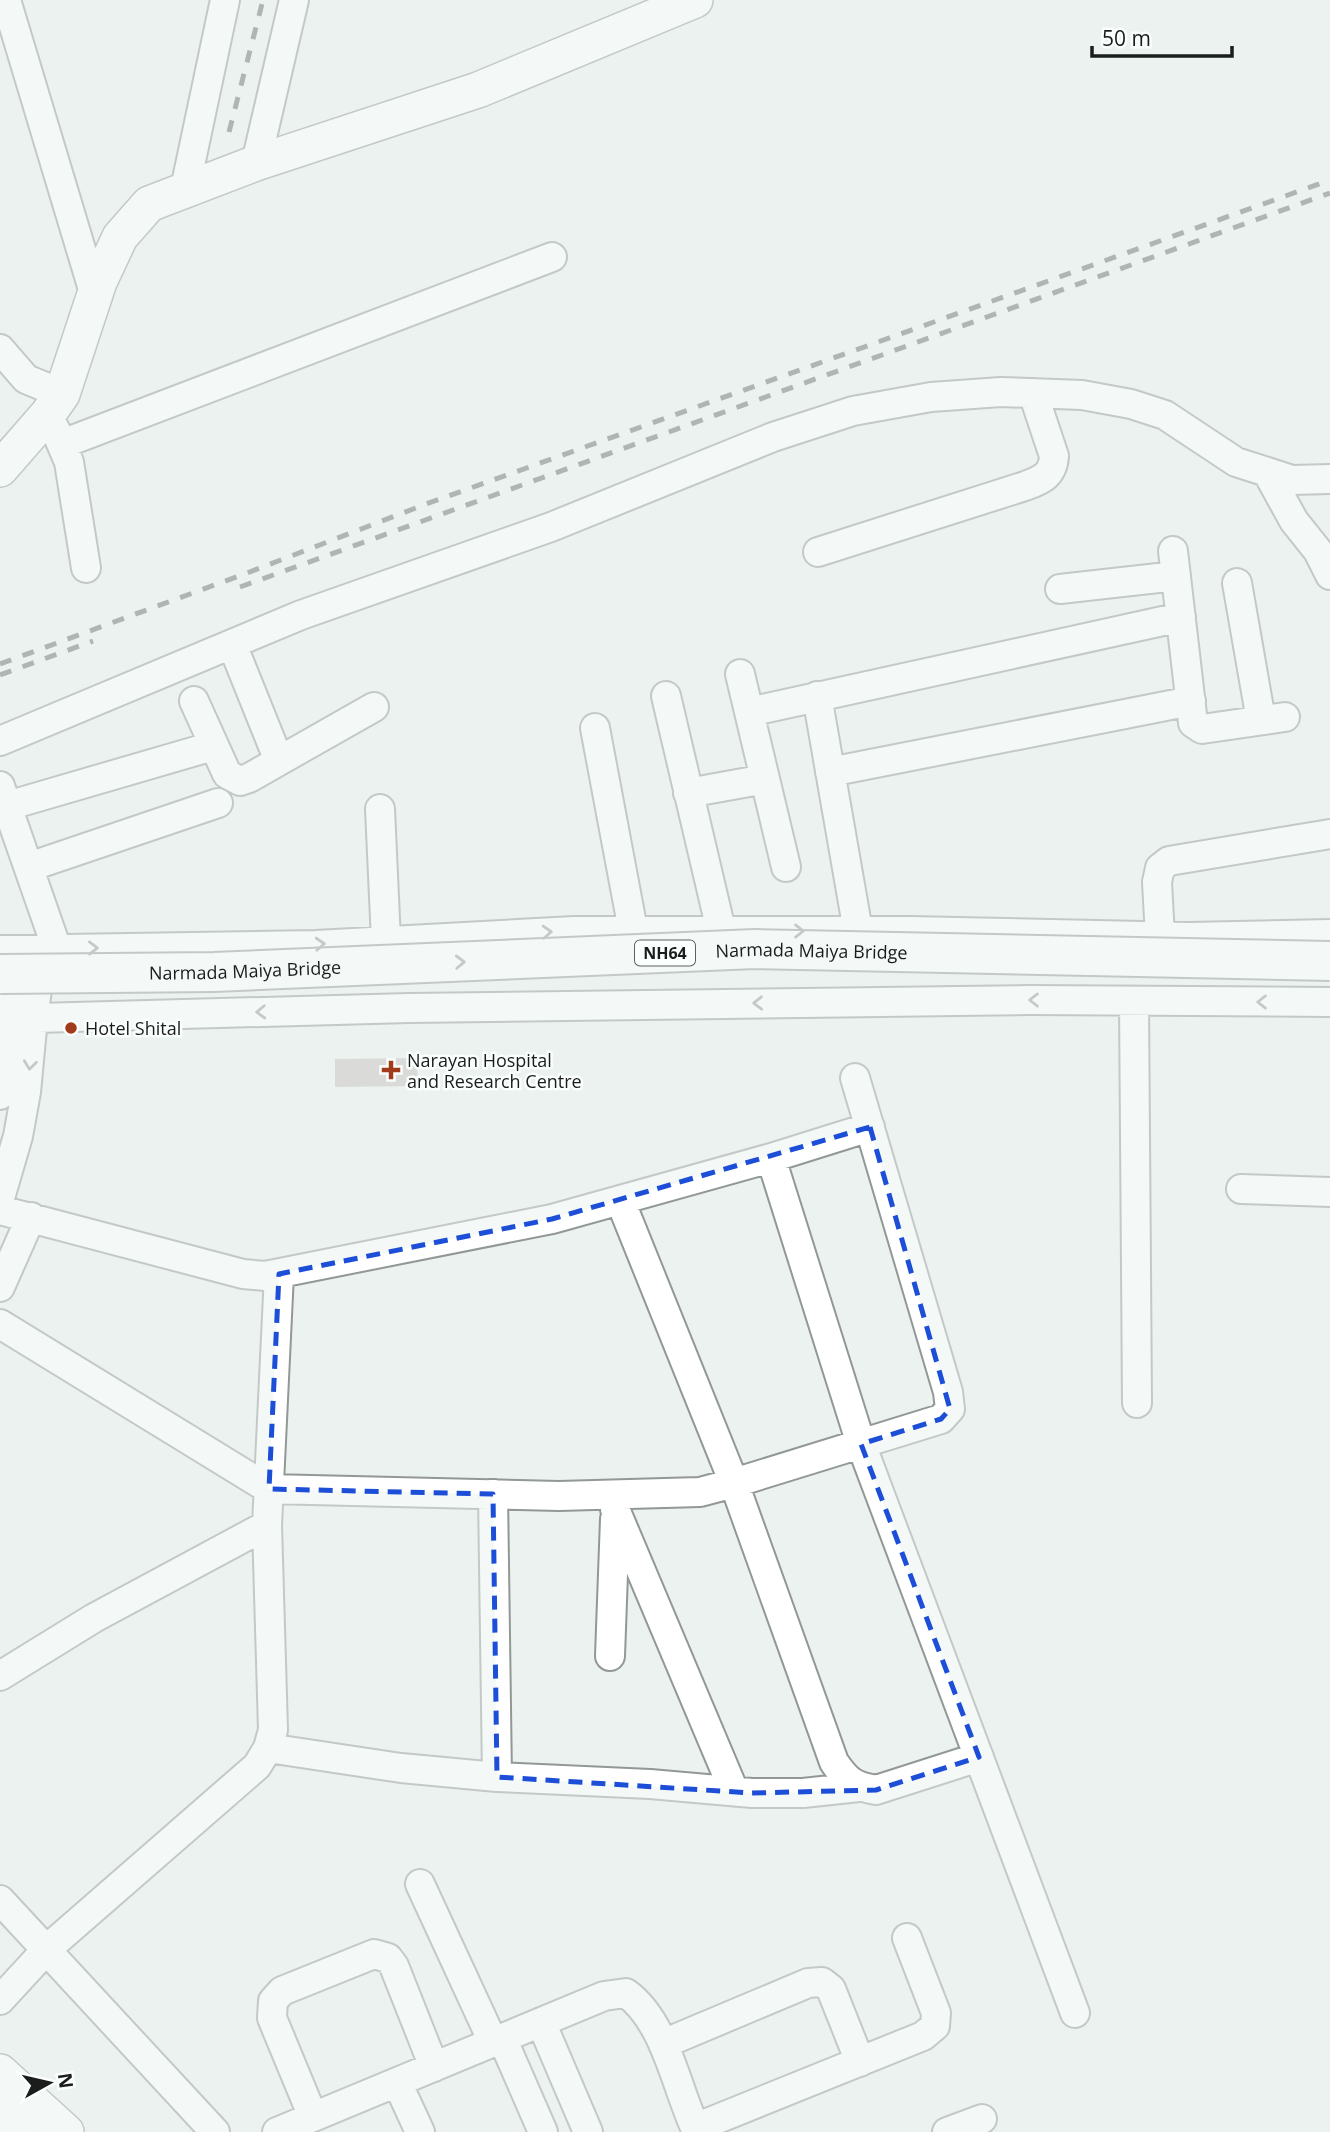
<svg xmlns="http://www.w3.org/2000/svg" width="1330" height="2132" font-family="'Open Sans',sans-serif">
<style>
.building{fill:#c6bfbd}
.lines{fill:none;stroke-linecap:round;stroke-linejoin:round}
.minor-casing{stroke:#919895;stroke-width:32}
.major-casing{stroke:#919895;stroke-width:38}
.minor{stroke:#fff;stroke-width:28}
.major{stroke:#fff;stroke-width:35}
.rail{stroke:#686c6b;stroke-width:5;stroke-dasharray:12 12;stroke-linecap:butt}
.highway-bridge-casing{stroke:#919895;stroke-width:42;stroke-linecap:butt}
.highway-bridge{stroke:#fff;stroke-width:38}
.oneway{stroke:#989999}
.marked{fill:none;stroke:#1d4ed8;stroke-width:5;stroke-dasharray:14 9;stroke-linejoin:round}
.poi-dot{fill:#a23a1c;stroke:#fafffd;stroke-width:2.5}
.labels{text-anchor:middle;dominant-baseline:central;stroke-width:5;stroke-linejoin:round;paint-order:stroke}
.shield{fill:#fafffd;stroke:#5e6160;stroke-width:2}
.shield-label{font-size:16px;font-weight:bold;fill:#1b1d1d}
.street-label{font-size:18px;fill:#1b1d1d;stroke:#fafffd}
.poi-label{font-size:18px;fill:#1b1d1d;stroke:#fafffd;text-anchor:start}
</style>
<rect width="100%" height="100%" fill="#ebf2f0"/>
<!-- building -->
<path class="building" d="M417 1058 418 1086 335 1087V1059Z"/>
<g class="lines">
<!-- minor casing -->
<g class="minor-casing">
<path id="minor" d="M6 0 95 296
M256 163 294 0
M185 189 225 0
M0 349 26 379 62 394
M55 429 69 462 86 568
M62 444 552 257
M1267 472 1294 521 1318 551 1330 575
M1173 551 1193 723 1202 729 1285 717
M818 552 1025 486C1042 480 1053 475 1054 456L1033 393
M1237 583 1261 720
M1060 589 1176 576
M232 644 279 761
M740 674 786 867
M666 696 721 930
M817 696 858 931
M194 701 227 774 240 781 249 778 374 707
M749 712 1181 617
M595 728 633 930
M0 741 301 615 551 527 773 437 853 411 931 397 1001 392 1082 395 1131 404 1165 415 1236 462 1292 480 1330 479
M830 772 1191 701
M0 786 57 949
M688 793 765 779
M7 806 213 746
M380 809 386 941
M29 867 218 803
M1160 937 1157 882 1160 868 1169 861 1330 834
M0 950 316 945 574 931H910L1189 937 1330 934
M1134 1001 1137 1403
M0 1019 409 1008 1029 1000 1330 1002
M0 1095 13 955
M771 1158 861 1444 1075 2013
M1241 1189 1330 1192
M0 1198 18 1136 26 1092 33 1018 42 955
M620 1200 734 1483 834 1762C847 1781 853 1786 876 1790L979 1757
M0 1210 243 1274 265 1276 552 1219 771 1158 870 1127
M0 1287 31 1217
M0 1324 269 1489 559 1496 700 1492 734 1483 941 1419 950 1409 948 1392 855 1078
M493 1494 497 1777
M615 1509 734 1791
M610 1656 615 1519
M0 1676 94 1618 267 1525
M268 1748 401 1768 497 1777 650 1784 752 1793H803L859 1787
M420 1884 493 2042
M0 1900 215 2132
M0 2000 47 1949 257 1766 268 1748 273 1730 267 1525 279 1274
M541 2022 588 2132
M502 2038 543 2132
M663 2044 808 1983 822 1982 831 1989 860 2062
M397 2082 420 2132
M313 2117 272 2018 273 2001 282 1991 374 1954 388 1958 394 1966 434 2067
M695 2128 923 2036 935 2026 936 2013 907 1938
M277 2132 604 1996 626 1993C666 2022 676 2088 697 2132
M947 2132 982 2119"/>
</g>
<!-- major casing -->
<g class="major-casing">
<path id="major" d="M0 469 48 414 62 394 99 282 120 237 149 204 256 163 478 90 695 0
M0 2072 66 2132
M0 2111 22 2132"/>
</g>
<!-- minor -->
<use href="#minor" class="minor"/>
<!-- major -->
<use href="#major" class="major"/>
<!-- rail -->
<path class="rail" d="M229 132 263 0
M240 587 1330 193
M0 664 247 573 426 504 1330 180
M0 675 93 641"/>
<!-- highway-bridge casing -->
<g class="highway-bridge-casing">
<g id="highway-bridge">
<path id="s1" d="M0 974 214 972 755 949 1330 961"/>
</g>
</g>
<!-- highway-bridge -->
<use href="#highway-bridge" class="highway-bridge"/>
</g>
<!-- one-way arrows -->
<defs><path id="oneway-chevron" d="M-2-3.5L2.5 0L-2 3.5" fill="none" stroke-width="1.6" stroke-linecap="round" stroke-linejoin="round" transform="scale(1.75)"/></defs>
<g class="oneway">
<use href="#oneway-chevron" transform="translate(799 931)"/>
<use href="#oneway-chevron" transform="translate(547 932) rotate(-3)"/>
<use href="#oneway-chevron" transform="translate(320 944) rotate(-3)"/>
<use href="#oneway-chevron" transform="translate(93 948) rotate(-1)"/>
<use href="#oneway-chevron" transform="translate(460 962) rotate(-2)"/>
<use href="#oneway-chevron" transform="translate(1034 1000) rotate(-180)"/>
<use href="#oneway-chevron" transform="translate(1262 1002) rotate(-180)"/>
<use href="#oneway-chevron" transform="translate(758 1003) rotate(179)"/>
<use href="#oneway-chevron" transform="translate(261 1012) rotate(178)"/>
<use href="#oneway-chevron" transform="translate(30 1065) rotate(97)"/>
</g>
<!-- marked area -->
<path d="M0 0H1330V2132H0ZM870 1127 950 1409 941 1419 861 1444 979 1757 876 1790 752 1793 497 1777 493 1494 269 1489 279 1274 552 1219Z" fill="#ebf2f0" fill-opacity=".55" fill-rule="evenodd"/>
<path class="marked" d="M870 1127 950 1409 941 1419 861 1444 979 1757 876 1790 752 1793 497 1777 493 1494 269 1489 279 1274 552 1219Z"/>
<!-- markers -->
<g class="poi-dot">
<circle cx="71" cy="1028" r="7"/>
<path d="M387.5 1059.5h7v7h7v7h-7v7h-7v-7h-7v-7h7z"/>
</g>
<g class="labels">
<!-- shield labels -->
<rect class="shield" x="635" y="940.5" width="60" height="25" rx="5"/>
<g class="shield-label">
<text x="665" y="953">NH64</text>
</g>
<!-- street labels -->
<g class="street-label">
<text stroke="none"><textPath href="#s1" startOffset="812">Narmada Maiya Bridge</textPath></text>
<text stroke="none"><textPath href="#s1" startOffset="245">Narmada Maiya Bridge</textPath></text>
</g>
<!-- poi labels -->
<g class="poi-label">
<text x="85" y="1028">Hotel Shital</text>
<text x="407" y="1060">Narayan Hospital<tspan x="407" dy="21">and Research Centre</tspan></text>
</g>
</g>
<!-- north arrow -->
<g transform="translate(49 2083) rotate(82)" stroke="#fafffd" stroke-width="5" paint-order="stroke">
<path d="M0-5L12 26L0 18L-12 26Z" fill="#1b1d1d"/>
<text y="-10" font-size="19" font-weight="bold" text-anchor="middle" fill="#1b1d1d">N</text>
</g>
<!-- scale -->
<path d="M1092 46v10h140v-10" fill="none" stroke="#1b1d1d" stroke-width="3.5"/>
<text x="1102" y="46" font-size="21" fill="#1b1d1d" stroke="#fafffd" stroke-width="5" paint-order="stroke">50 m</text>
</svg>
